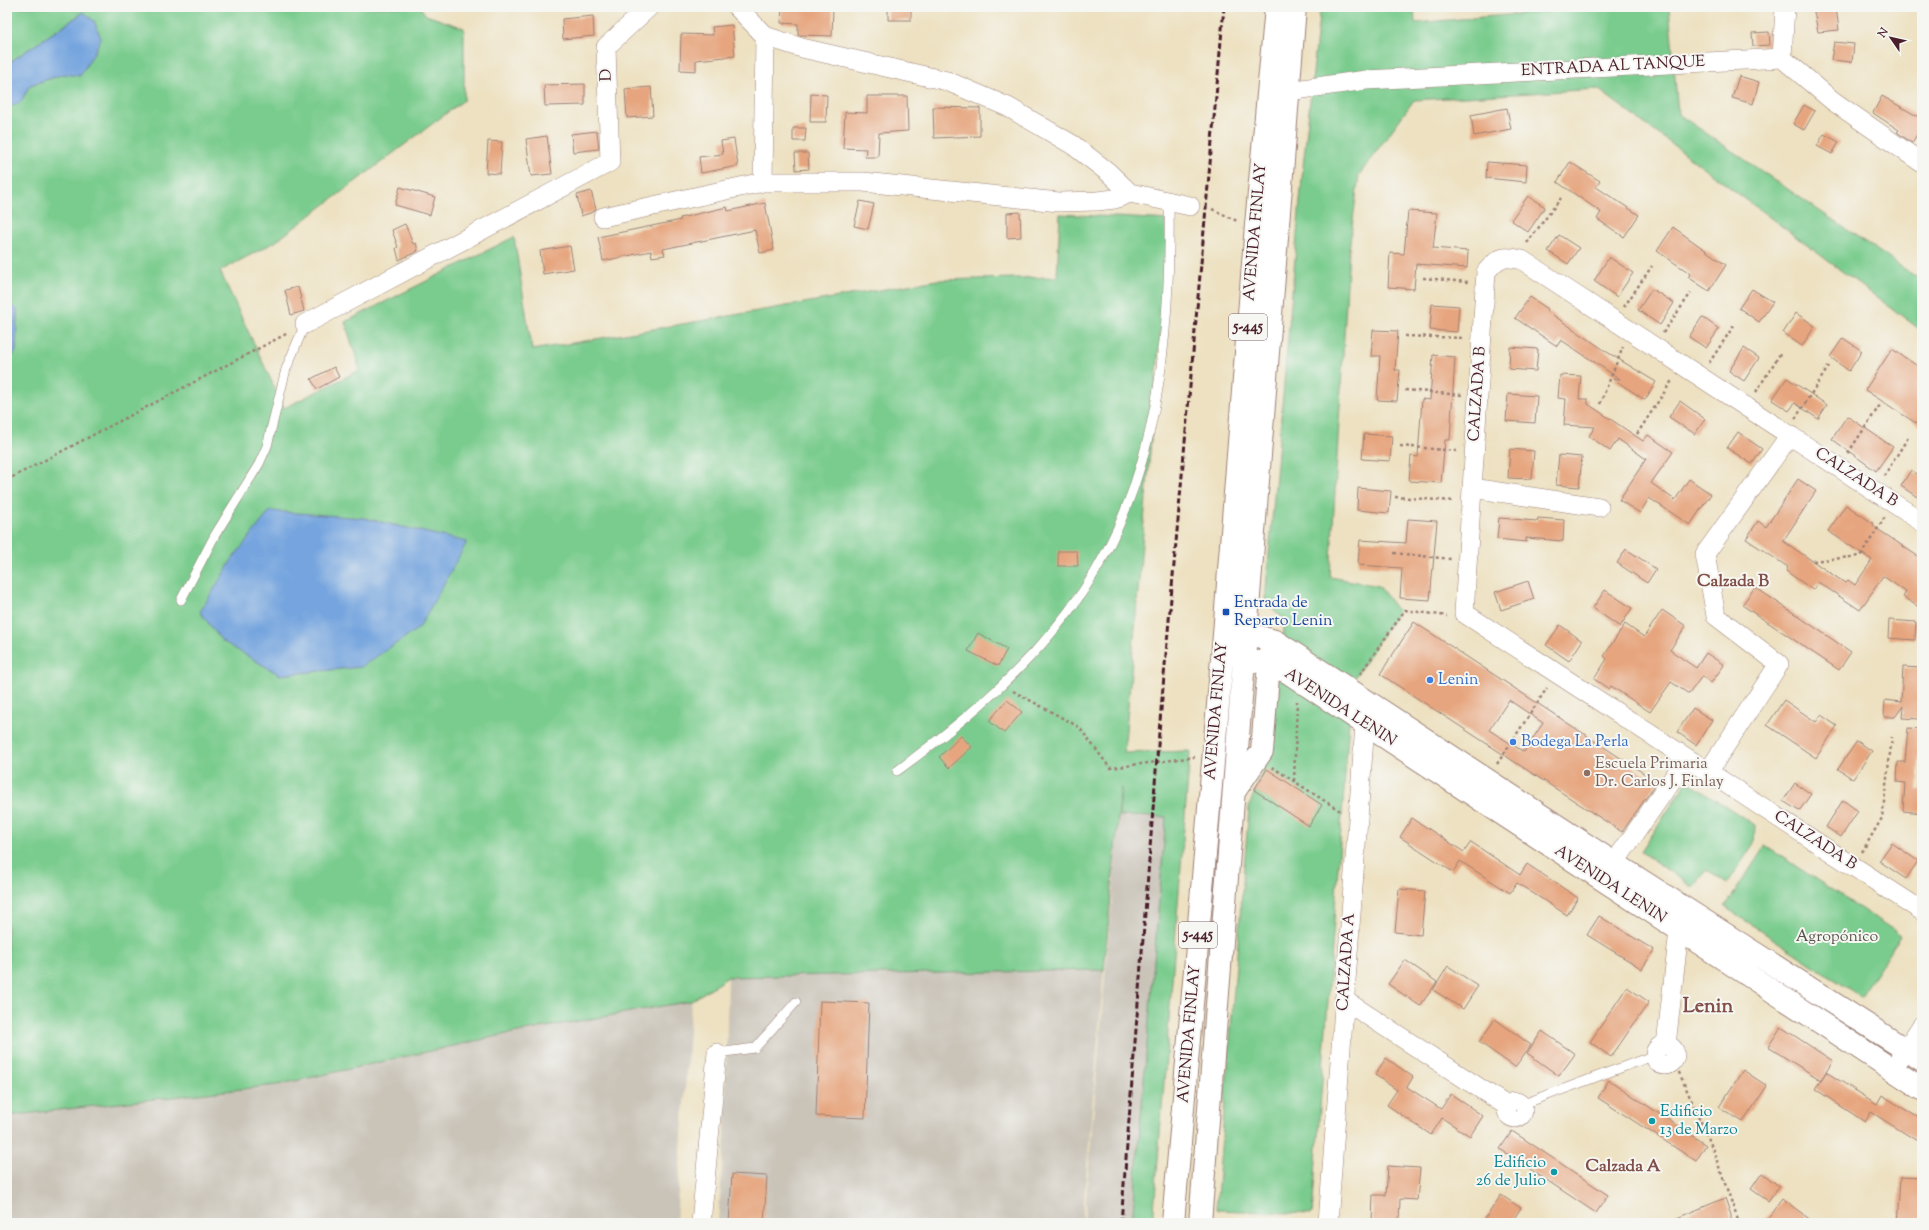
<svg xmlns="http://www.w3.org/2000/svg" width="1929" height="1230" font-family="'Sorts Mill Goudy',serif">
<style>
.industrial{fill:#c9c3b8}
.green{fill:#7acc8e;stroke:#62765c}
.water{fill:#75a4de;stroke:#606284}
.building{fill:#e6a57e;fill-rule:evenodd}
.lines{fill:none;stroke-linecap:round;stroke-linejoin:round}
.service-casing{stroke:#9c8076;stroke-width:10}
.minor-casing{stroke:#9c8076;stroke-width:20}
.tertiary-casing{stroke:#9c8076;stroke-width:24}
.trunk-casing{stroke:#9c8076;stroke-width:24}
.path{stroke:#9c8076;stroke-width:2.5;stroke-dasharray:3 3;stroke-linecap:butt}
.service{stroke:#fff;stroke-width:9}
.minor{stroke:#fff;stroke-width:19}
.tertiary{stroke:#fff;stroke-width:22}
.trunk{stroke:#fff;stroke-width:22}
.rail{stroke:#4a1f2b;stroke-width:3;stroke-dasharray:6 3;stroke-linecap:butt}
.transit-dot{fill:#1a4fb4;stroke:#f6f6f2;stroke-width:1.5}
.shop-dot{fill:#3f7fe0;stroke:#f6f6f2;stroke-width:1.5}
.education-dot{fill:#8d6e63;stroke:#f6f6f2;stroke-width:1.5}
.culture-dot{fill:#0f9aa8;stroke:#f6f6f2;stroke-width:1.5}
.labels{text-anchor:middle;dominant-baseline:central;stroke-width:4;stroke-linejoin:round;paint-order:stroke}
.shield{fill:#f6f6f2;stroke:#7e6067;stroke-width:1}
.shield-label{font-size:15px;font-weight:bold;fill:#4a1f2b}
.street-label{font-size:16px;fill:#4a1f2b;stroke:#f6f6f2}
.transit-label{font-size:16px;fill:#164399;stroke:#f6f6f2;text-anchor:start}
.shop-label{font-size:16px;fill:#366cbe;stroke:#f6f6f2;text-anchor:start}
.education-label{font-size:16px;fill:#785e54;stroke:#f6f6f2;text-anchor:start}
.park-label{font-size:16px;fill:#585349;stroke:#f6f6f2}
.culture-label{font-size:16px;fill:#0d838f;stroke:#f6f6f2;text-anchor:start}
.neighbourhood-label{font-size:17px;font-weight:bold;fill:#814e48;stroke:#f6f6f2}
.district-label{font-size:20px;font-weight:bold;fill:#814e48;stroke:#f6f6f2}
</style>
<rect width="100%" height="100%" fill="#f6f6f2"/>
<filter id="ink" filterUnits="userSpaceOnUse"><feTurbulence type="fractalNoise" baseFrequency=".025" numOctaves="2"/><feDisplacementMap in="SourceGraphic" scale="8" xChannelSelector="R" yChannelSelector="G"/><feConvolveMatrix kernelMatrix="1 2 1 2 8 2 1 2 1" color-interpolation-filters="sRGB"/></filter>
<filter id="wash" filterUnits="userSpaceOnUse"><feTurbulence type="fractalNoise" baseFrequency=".012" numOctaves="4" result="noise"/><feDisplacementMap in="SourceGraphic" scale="16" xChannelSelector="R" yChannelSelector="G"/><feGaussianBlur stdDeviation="0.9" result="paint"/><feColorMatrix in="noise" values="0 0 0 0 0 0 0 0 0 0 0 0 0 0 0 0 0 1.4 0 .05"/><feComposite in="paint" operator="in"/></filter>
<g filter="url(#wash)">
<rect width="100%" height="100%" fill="#ede1c1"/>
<!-- industrial -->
<path class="industrial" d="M1119 816H1166L1132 1223H1084Z
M1104 970 1082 1223H718L725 1132 728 977Z
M691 1001 676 1223H7V1116L277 1085 507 1034Z"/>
<!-- green -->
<path class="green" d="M7 7H420L426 15 464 28V100L275 242 220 271 284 408 360 370 345 322 514 237 532 350 937 280 1057 277 1060 214 1170 220 1124 753 1190 751 1153 1223H1132L1166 817 1119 816 1121 787 1104 970 728 977 691 1001 507 1034 277 1085 7 1116V364L16 351 17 310 7 300V107L20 103 30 85 64 74 84 12 7 64Z
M1320 7H1414L1415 23 1598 7H1669L1678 114 1922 281V331L1598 89 1414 100 1359 175 1349 250 1330 577 1379 586 1398 611 1352 682 1312 1214 1216 1210 1249 807 1268 755 1285 621 1265 600 1303 167Z
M1687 781 1755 825 1754 843 1727 884 1706 870 1694 888 1641 852Z
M1765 846 1901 935 1861 997 1725 907Z"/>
<!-- water -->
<path class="water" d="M84 12 94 21 101 38 95 51 80 76 64 74 30 85 20 103 7 107V64Z
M7 300 17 310 16 351 7 364Z
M270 511 364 518 467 542 419 628 361 667 280 675 222 641 200 612 233 558Z"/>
<g id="blocks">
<!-- building -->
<path class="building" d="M782 7H833L832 36 798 35V24L781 23Z
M888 7H911V20H888Z
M1813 7H1836L1839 30 1818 32Z
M593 16 594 36 563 39 562 19Z
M732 25 735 56 696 60V71L680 70 681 34 713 35 712 27Z
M1769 32 1770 45 1753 46 1752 33Z
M1834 42 1854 44 1852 62 1831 60Z
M1739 76 1759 82 1753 104 1732 98Z
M585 84V105L545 106 544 85Z
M651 87 653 116 627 118 625 89Z
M811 94 827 95 826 122H810Z
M867 96H907L908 131 879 133 878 157H865L866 149 843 148 845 112 867 113Z
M1882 96 1922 119V126L1912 143 1897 132 1899 130 1873 113Z
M1804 105 1815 111 1804 130 1793 124Z
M933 107 980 108V136L934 138Z
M1507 108 1511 129 1474 136 1471 115Z
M793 128H806L805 141H793Z
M597 131 599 149 573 152 571 134Z
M1824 134 1839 142 1832 154 1817 146Z
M547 136 552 174 531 176 526 139Z
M734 139 738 166 701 173 699 157 723 154 721 141Z
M488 141 502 142 500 174 486 173Z
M795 153H808L809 169 796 170Z
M1487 162 1527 165 1526 182 1486 178Z
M1570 162 1600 181 1596 187 1639 215 1624 237 1597 219 1601 212 1557 182Z
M400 187 435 197 430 215 395 205Z
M591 191 596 209 593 212 581 216 577 195Z
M1528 196 1545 207 1528 232 1511 220Z
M860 201 874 204 868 229 854 226Z
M765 203 774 250 760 253 755 230 663 249 665 255 652 257 651 251 603 261 598 237 681 220 680 218 727 207 728 211Z
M1408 211 1437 213 1433 248 1468 251 1467 268 1416 264 1414 289 1388 287 1390 253 1404 254Z
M1020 212 1021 237 1007 238V213Z
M405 224 413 244 416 243 418 251 399 260 396 248 398 247 392 230Z
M1673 227 1726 265 1709 291 1688 277 1691 274 1657 251Z
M1559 235 1579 248 1568 264 1548 251Z
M570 246 574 269 543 274 540 251Z
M1609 257 1633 273 1617 297 1594 281Z
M298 287 304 311 291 315 285 290Z
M1652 289 1674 303 1660 325 1638 310Z
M1752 289 1773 302 1759 322 1739 308Z
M1530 297 1548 309 1547 311 1607 352 1656 382 1645 400 1613 379H1620L1561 340 1557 346 1515 318Z
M1432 304 1459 306 1457 332 1430 330Z
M1796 313 1815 326 1802 346 1783 333Z
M1702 317 1719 329 1706 348 1689 337Z
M1373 330 1398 331 1395 370H1400L1397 401 1377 400 1380 356H1371Z
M1843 338 1862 351 1849 371 1830 357Z
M1510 347 1538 349 1536 371 1509 369Z
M1744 348 1759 358 1744 381 1729 371Z
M1892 349 1922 369V427L1865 390Z
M1433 355 1455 357 1450 440H1445L1441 483 1409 481 1411 456 1418 457 1422 399 1430 400Z
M334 367 339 377 317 389 311 379Z
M1560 375 1581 376 1579 399H1588V404L1643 441 1648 435 1673 452 1651 483 1675 500 1689 479 1711 494 1690 525 1649 498 1640 513 1619 500 1646 459 1618 439 1610 451 1589 436 1595 427 1564 425 1566 399 1558 398Z
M1787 378 1827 405 1818 419 1795 403 1789 411 1772 400Z
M1508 394 1537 396 1535 423 1506 421Z
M1680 401 1705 419 1695 434 1669 417Z
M1847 416 1893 447 1876 471 1832 439Z
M1738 432 1762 449 1752 464 1727 448Z
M1364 434 1392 436 1390 461 1362 459Z
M1510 449 1534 451 1532 479 1508 478Z
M1559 455 1582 457 1579 487 1556 485Z
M1911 470 1922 477V490L1917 497 1901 486Z
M1798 479 1816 491 1783 541 1845 583 1848 580 1855 585 1872 560 1828 531 1846 505 1874 524 1873 526 1922 559V609L1903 597 1906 592 1883 576 1860 610 1818 582 1813 590 1786 571 1788 567 1746 539 1758 521 1766 527Z
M1358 488 1391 491 1389 513 1357 510Z
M1499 518 1537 521 1538 518 1564 520 1563 541 1526 538V542L1497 539Z
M1408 519 1437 521 1430 600 1400 598 1402 568 1358 565 1360 540 1406 543Z
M1626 549 1656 569 1647 583 1617 563Z
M1058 551H1077L1078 566H1058Z
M1528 581 1534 599 1501 610 1495 592Z
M1755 587 1851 652 1839 670 1742 605Z
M1605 590 1632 608 1620 627 1593 608Z
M1662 610 1686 626 1670 650 1696 668 1706 653 1724 665 1711 683 1702 676 1689 694 1671 682 1650 712 1611 686 1609 689 1594 679 1607 659 1604 656 1625 624 1644 637Z
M1889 620 1916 622 1915 640 1888 638Z
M1414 622 1657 782 1622 832 1380 674ZM1509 700 1543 723 1524 752 1489 730Z
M1560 625 1582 641 1569 661 1546 645Z
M978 633 1007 649 998 666 968 651Z
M1903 667 1922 668 1920 719 1902 718 1903 706 1895 717H1884L1885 700 1901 702Z
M1007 700 1022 712 1004 733 989 721Z
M1784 700 1816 722 1821 715 1837 726 1816 758 1767 725Z
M1693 708 1712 720 1696 745 1677 732Z
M1908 728 1922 729V747H1920L1917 790H1922V813L1903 811 1905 783 1897 782 1898 762H1905Z
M961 736 972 747 949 768 939 757Z
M1857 741 1872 751 1853 779 1838 769Z
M1267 769 1322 805 1309 826 1254 790Z
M1795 783 1811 794 1799 811 1783 801Z
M1843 800 1858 811 1841 837 1826 827Z
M1412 818 1464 852 1471 842 1520 875 1527 864 1578 898 1567 915 1517 883 1510 893 1460 861 1453 872 1400 837Z
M1892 843 1918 861 1906 879 1879 861Z
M1399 889 1425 891 1421 935 1395 932Z
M1599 916 1654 950 1642 969 1587 935Z
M1405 960 1437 982 1420 1006 1388 984Z
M1448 966 1478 986 1463 1009 1433 990Z
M1627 987 1649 1002 1611 1057 1590 1042Z
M820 1001 869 1003 865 1118 816 1116Z
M1495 1019 1531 1045 1515 1067 1479 1042Z
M1781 1027 1833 1061 1821 1080 1768 1047Z
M1542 1031 1575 1054 1559 1076 1527 1053Z
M1386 1058 1413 1077 1407 1087 1441 1109 1451 1094 1483 1116 1470 1136 1442 1118 1431 1135 1387 1105 1397 1090 1375 1075Z
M1743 1070 1767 1086 1743 1122 1719 1107Z
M1826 1072 1877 1104 1882 1095 1922 1120V1144L1871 1112 1865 1122 1815 1089Z
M1609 1080 1706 1145 1696 1161 1598 1098Z
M1512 1131 1608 1195 1596 1213 1500 1149Z
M1388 1166 1420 1168 1417 1200 1400 1199 1399 1223H1372L1373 1195H1386Z
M1762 1173 1779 1186 1768 1201 1751 1189Z
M732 1174 767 1176 764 1223H729Z
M1901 1177 1922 1178V1223H1898Z
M1501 1195 1521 1208 1511 1223H1482Z
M1725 1198 1731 1215V1220L1723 1223H1665Z
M1782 1199 1815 1223H1764Z"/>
</g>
</g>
<g filter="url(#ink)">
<use href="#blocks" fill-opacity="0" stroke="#9c8076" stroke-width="1"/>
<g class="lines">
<!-- service casing -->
<g class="service-casing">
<path id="service" d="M181 600 215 535 259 464 267 446 286 369 305 324
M897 771C966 720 1035 663 1083 591 1159 478 1171 335 1169 203
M717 1053 755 1048 796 1002
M1521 1105 1655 1055"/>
</g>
<!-- minor casing -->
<g class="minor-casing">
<path id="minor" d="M1782 58 1785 7
M1274 93 1366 80 1782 58 1833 101 1922 163
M763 182 765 36
M1130 193 1190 206
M603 217 763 182H863L1059 202 1097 201 1115 199 1130 193 1108 172 1073 145 1008 107 947 81 802 48 765 36 737 7
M305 324 610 162 606 47 649 7
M1472 488 1599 507
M1922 522 1522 260C1503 256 1499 256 1486 272L1464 613 1922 911
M1708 772 1779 664 1716 616 1705 554 1790 435
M1606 875 1687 758
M1344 1000 1507 1106
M1666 1045 1679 931
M1655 1055a10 10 0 1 1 20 0a10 10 0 1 1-20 0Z
M1892 1070 1922 1025
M1507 1110a8 8 0 1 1 16 0a8 8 0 1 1-16 0Z
M701 1223 717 1053
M1328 1223 1366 711"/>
</g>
<!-- tertiary casing -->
<g class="tertiary-casing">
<path id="tertiary" d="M1231 643 1246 633 1275 641 1614 863 1922 1060
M1228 650 1244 659 1269 664 1289 673 1365 724 1922 1089
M1234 792 1262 751 1270 651"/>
</g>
<!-- trunk casing -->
<g class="trunk-casing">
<path id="trunk" d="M1173 1223 1223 647 1256 225 1276 7
M1200 1223 1295 7"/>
</g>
<!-- path -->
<path class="path" d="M1212 209 1237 221
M1527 243 1561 198
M1423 278 1468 282
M1624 307 1652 266
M1663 333 1691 293
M1405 336 1465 338
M1709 363 1735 324
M1405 390 1462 395
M1756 392 1780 354
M1600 404 1623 347
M1795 419 1829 366
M1637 434 1673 379
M1400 446 1457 451
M1848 453 1880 405
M1884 476 1909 436
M7 480 288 333
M1395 497 1454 501
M1394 553 1451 559
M1813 561 1860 556 1885 517
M1360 674 1405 610 1447 616
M1013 691 1079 727 1110 768 1195 757
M1497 764 1547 688
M1272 767 1342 812
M1294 781 1297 701
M1862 852 1882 818 1892 737
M1674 1061 1712 1147 1739 1223"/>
<!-- service -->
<use href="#service" class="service"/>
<!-- minor -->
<use href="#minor" class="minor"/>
<!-- tertiary -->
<use href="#tertiary" class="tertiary"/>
<!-- trunk -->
<use href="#trunk" class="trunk"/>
<!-- rail -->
<path class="rail" d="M1121 1223 1159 732 1224 7"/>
</g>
</g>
<!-- markers -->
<rect class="transit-dot" x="1222" y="608" width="8" height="8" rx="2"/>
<g class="shop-dot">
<circle cx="1430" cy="680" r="4"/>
<circle cx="1513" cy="742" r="4"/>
</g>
<circle class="education-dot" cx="1587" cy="773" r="4"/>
<g class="culture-dot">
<circle cx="1652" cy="1121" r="4"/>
<circle cx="1554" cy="1172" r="4"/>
</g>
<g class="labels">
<!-- shield labels -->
<g class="shield">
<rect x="1229" y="314" width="38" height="26" rx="3"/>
<rect x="1179" y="922" width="38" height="26" rx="3"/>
</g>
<g class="shield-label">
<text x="1248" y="327">5-445</text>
<text x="1198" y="935">5-445</text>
</g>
<!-- street labels -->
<g class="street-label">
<text transform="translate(1613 67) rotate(-3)">ENTRADA AL TANQUE</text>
<text transform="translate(607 75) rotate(-92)">D</text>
<text transform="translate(1256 232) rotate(-85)">AVENIDA FINLAY</text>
<text transform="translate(1478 394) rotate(-86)">CALZADA B</text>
<text transform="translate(1856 478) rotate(33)">CALZADA B</text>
<text transform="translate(1340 708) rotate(33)">AVENIDA LENIN</text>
<text transform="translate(1217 711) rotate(-85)">AVENIDA FINLAY</text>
<text transform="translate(1815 841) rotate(33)">CALZADA B</text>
<text transform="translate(1610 885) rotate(33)">AVENIDA LENIN</text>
<text transform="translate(1347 962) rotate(-86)">CALZADA A</text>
<text transform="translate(1190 1034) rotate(-85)">AVENIDA FINLAY</text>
</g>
<!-- transit labels -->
<g class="transit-label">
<text x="1234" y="603">Entrada de<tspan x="1234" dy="18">Reparto Lenin</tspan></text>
</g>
<!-- shop labels -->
<g class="shop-label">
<text x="1438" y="680">Lenin</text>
<text x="1521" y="742">Bodega La Perla</text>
</g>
<!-- education labels -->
<g class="education-label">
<text x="1595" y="764">Escuela Primaria<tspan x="1595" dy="18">Dr. Carlos J. Finlay</tspan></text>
</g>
<!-- park labels -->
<g class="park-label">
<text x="1837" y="937">Agropónico</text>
</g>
<!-- culture labels -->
<g class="culture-label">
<text x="1660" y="1112">Edificio<tspan x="1660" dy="18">13 de Marzo</tspan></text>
<text x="1546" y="1163" text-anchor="end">Edificio<tspan x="1546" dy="18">26 de Julio</tspan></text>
</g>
<!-- neighbourhood labels -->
<g class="neighbourhood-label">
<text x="1733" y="582">Calzada B</text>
<text x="1623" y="1167">Calzada A</text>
</g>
<!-- district labels -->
<g class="district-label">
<text x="1708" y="1007">Lenin</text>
</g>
</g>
<!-- margin -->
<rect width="1929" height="1230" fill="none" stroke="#f6f6f2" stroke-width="24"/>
<!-- north arrow -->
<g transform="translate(1891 38) rotate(304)" stroke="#f6f6f2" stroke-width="3" paint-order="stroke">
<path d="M0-3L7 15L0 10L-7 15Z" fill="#4a1f2b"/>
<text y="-6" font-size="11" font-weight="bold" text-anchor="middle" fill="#4a1f2b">N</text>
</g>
</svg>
